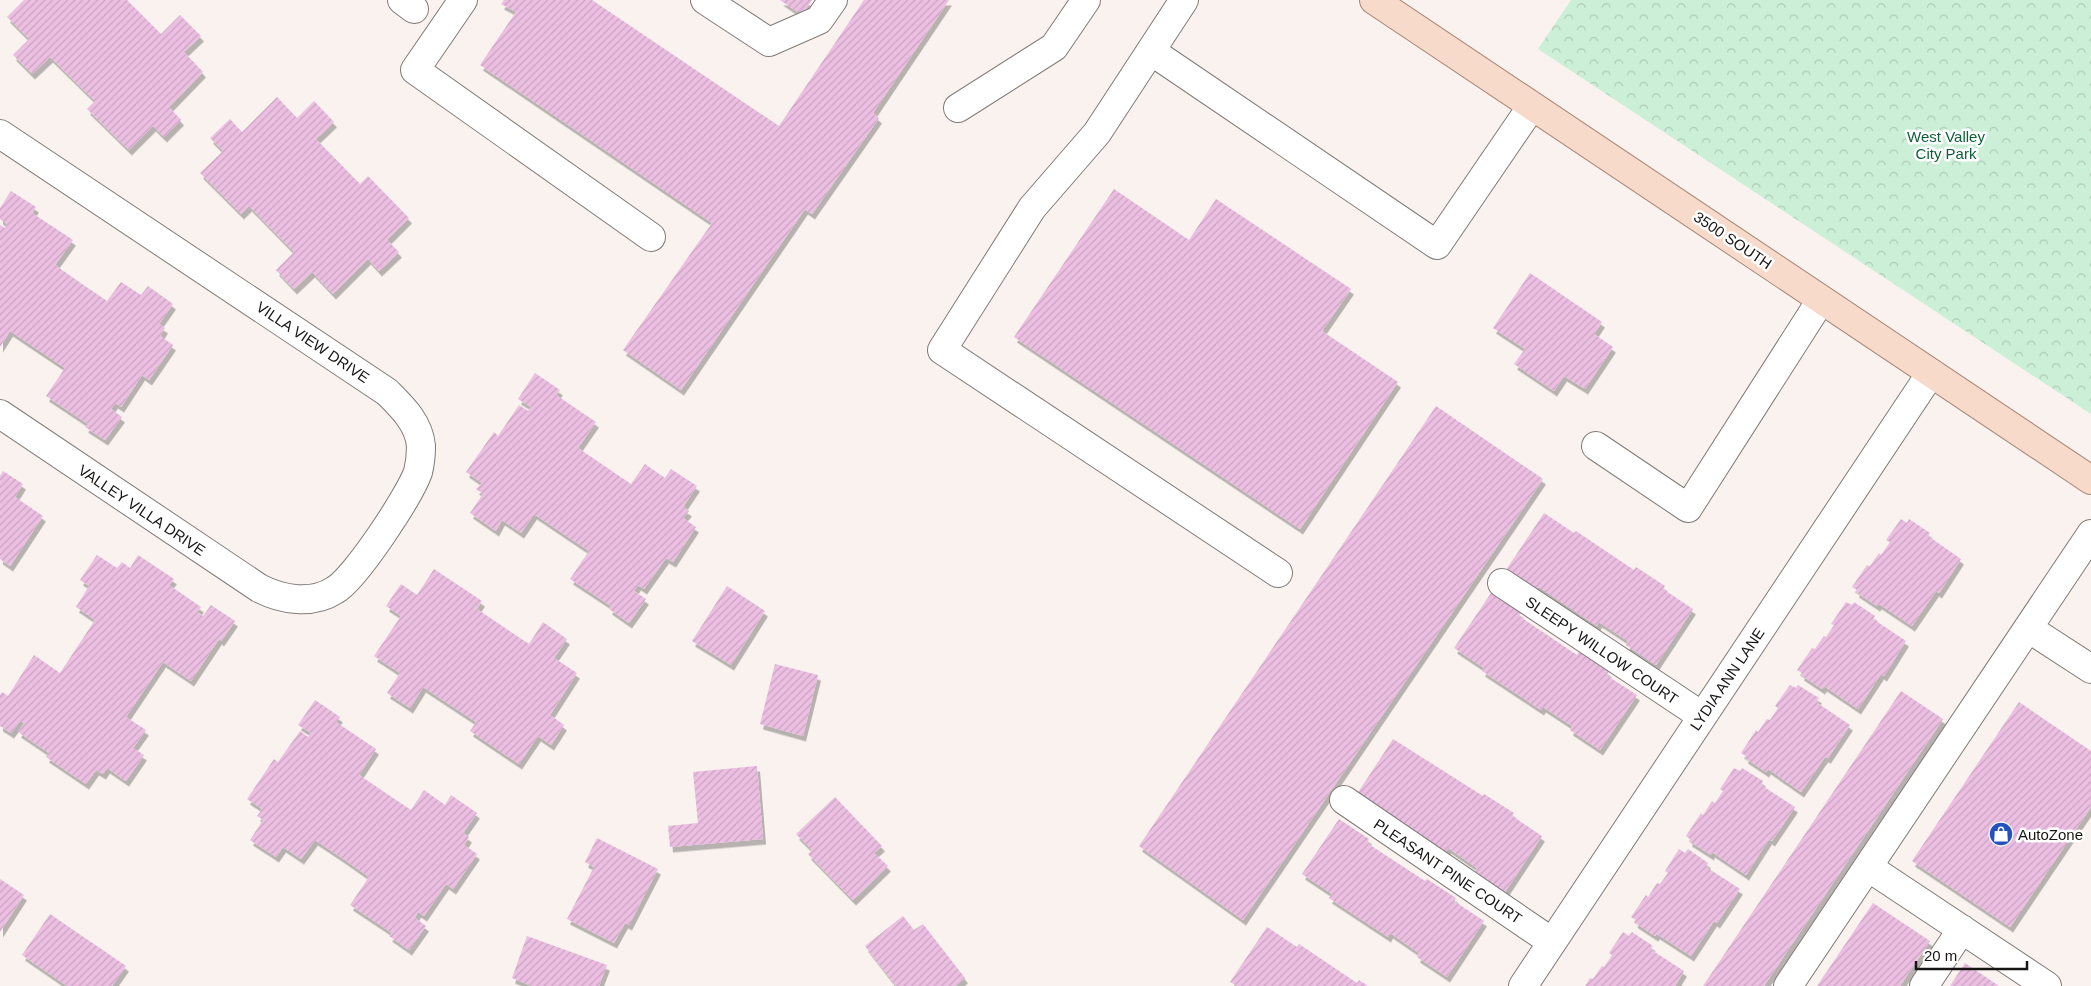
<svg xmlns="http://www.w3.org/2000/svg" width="2091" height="986" font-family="Helvetica,sans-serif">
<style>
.park{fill:url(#park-crowns)}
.building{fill:url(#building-hatch);filter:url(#shadow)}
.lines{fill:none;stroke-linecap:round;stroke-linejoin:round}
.minor-casing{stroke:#817b77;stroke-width:30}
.major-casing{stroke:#a78575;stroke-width:30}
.minor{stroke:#fff;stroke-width:28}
.major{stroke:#f8dacb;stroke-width:28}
.labels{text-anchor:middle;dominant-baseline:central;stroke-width:5;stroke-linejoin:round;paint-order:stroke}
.park-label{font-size:15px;fill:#0e5e36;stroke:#fff}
.street-label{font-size:15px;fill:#171514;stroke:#fff}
.poi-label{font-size:15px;fill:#171514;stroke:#fff;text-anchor:start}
</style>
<defs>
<pattern id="park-crowns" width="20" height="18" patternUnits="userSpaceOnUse" patternTransform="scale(1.25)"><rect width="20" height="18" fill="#ccefd7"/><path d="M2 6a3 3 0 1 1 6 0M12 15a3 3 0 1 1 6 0" fill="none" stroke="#aeccb8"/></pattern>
<pattern id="building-hatch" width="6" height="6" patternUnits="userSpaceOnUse" patternTransform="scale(1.25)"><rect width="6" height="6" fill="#ecbfe2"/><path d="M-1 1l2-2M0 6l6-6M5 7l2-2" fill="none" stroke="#caa3c1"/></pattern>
<filter id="shadow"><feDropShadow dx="3" dy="5.5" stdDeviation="0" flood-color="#0004"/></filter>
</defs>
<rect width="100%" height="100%" fill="#f9f2ee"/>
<!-- park -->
<path class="park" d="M1571 0H2091V414L1538 49Z"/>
<!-- building -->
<path class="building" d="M24 0H127L161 34 180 15 201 36 184 52 203 72 169 107 181 120 164 137 153 126 129 150 87 109 95 101 50 57 32 74 13 55 29 39 7 17Z
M504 0H592L779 126 864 0H949L873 113 879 118 812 214 805 209 681 390 623 350 712 223 480 65 516 12 501 4Z
M780 0H812L802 15Z
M277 97 297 118 314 101 334 122 316 139 360 184 368 176 409 218 387 240 399 252 379 271 368 259 333 294 312 272 294 289 276 270 294 252 249 206 241 214 200 173 223 151 210 138 230 119 242 132Z
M1114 189 1189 240 1216 199 1351 289 1322 331 1398 382 1300 529 1014 337Z
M11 191 36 207 32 213 73 240 55 265 82 284 107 301 121 282 141 295 148 286 173 304 159 324 165 328 160 336 173 345 149 380 142 375 121 407 115 403 111 409 122 417 105 440 85 427 88 424 46 396 65 368 10 331 0 347V225L5 228 7 224 0 219V208Z
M1530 273 1602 322 1594 334 1613 347 1585 389 1564 376 1554 391 1514 364 1525 349 1493 328Z
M535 373 560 390 556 395 596 422 578 448 631 484 645 464 665 478 671 469 697 486 683 507 689 511 683 518 696 527 673 562 666 558 644 589 638 585 634 591 646 599 629 623 609 609 611 606 570 579 589 551 534 514 521 533 502 520 496 531 470 513 483 494 476 489 482 483 466 472 494 432 498 436 519 405 528 411 531 407 518 399Z
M1436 406 1543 479 1243 920 1139 846Z
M3 471 23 484 15 497 43 516 10 566 0 559V476Z
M1544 513 1574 533 1576 531 1634 570 1636 567 1665 586 1663 589 1693 609 1656 665 1626 645 1628 641 1599 622 1597 626 1539 587 1536 590 1506 570Z
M1901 519 1907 523 1909 519 1930 533 1928 536 1961 559 1939 593 1936 591 1912 626 1879 604 1877 606 1856 592 1857 590 1852 587 1867 565 1870 566 1879 553 1881 555 1890 542 1886 540Z
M97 555 117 568 122 562 130 568 138 555 174 579 169 585 201 607 197 612 203 616 211 605 235 621 221 641 219 639 191 681 163 662 126 717 146 730 133 748 144 755 126 781 107 768 103 774 96 770 86 784 46 757 49 753 18 732 24 723 20 721 11 733 0 726V695L2 692 8 696 34 655 60 673 95 620 76 607 89 586 80 580Z
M434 569 482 601 477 609 529 644 543 622 567 639 554 658 577 673 550 715 564 725 551 745 538 736 519 764 470 731 476 722 423 687 410 708 387 693 400 673 374 656 401 616 386 606 401 584 417 595Z
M727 586 765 611 731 665 692 641Z
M1491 593 1521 613 1519 616 1577 655 1579 652 1609 672 1606 675 1637 695 1600 750 1570 730 1572 726 1543 707 1541 710 1482 671 1484 668 1454 648Z
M1846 602 1852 605 1854 602 1875 616 1873 619 1906 641 1884 676 1881 674 1858 709 1824 686 1822 689 1801 675 1802 673 1797 670 1812 648 1815 649 1824 636 1826 637 1834 625 1831 624Z
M775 664 818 675 803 736 760 724Z
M1790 685 1796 688 1798 685 1819 698 1816 702 1850 725 1828 758 1825 757 1801 792 1768 769 1766 772 1745 758 1746 756 1741 753 1756 730 1758 732 1767 719 1770 720 1778 708 1775 706Z
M1901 691 1943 719 1764 986H1703Z
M315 700 340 717 336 722 376 749 359 775 411 810 424 790 445 805 451 795 477 813 463 833 469 837 464 845 477 854 453 889 446 884 424 916 418 912 415 918 426 926 409 950 389 936 392 933 350 905 369 877 342 858 315 840 301 859 283 847 276 857 250 840 263 820 257 816 262 809 247 799 274 759 278 762 300 731 308 737 311 733 298 725Z
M2019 702 2091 751V807L2010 927 1912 861Z
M1393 739 1483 796 1484 794 1514 813 1512 816 1542 836 1505 892 1475 871 1477 868 1448 848 1446 852 1387 813 1355 797Z
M757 766 763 839 670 847 668 826 698 823 693 772Z
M1734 768 1740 771 1742 768 1763 781 1761 785 1795 807 1772 841 1769 839 1746 875 1712 852 1711 855 1689 841 1690 839 1686 836 1701 813 1703 815 1712 801 1715 803 1723 791 1720 789Z
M835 797 882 846 874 853 888 866 853 900 808 854 812 850 796 834Z
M1339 819 1369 839 1367 843 1425 881 1427 879 1456 898 1454 901 1484 921 1447 977 1417 957 1419 953 1390 933 1388 937 1329 898 1332 894 1302 874Z
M597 838 658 869 629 925 625 923 614 943 567 919 594 867 585 862Z
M1679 849 1685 853 1688 849 1708 863 1706 867 1740 889 1717 923 1714 921 1691 956 1657 934 1655 936 1634 922 1636 920 1631 917 1646 895 1648 897 1657 883 1660 884 1668 873 1665 871Z
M0 879 24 895 0 932Z
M1873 903 1930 941 1900 986H1817Z
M50 914 126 966 112 986H67L22 955Z
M903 916 914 930 923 924 965 978 955 986H896L865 946Z
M1267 927 1297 947 1299 944 1357 983 1359 980 1368 986H1237L1230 982Z
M1623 932 1629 936 1632 932 1653 946 1650 949 1684 971 1675 986H1585L1590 978 1593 979 1602 966 1604 967 1612 955 1609 953Z
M527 936 607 965 599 986H532L512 978Z
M1965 963 1999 986H1950Z"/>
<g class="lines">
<!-- minor casing -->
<g class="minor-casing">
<path id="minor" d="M402 0 414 9
M463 0 415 70 651 237
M705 0 769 42 819 20 833 0
M1184 0 1097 133 1032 208 942 350 1278 573
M1151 51 1437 245 1532 106
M958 108 1054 47 1086 0
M0 134 387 392C402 407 419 423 421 446 421 454 420 464 418 472 410 495 355 579 335 590 312 605 282 600 259 588L0 414
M1596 446 1688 508 1821 300
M1502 583 1702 716
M2028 628 2091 669
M1344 800 1552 942
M1868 867 2047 986
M1523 986 1931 373
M1788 986 2091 534
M1924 986 1962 929"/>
</g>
<!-- major casing -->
<g class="major-casing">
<path id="major" d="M1374 0 2091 480"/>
</g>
<!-- minor -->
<use href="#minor" class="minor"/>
<!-- major -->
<use href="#major" class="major"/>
</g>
<!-- icons -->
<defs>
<g id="shop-disc" transform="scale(1.25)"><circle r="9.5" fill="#2352c0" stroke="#fff"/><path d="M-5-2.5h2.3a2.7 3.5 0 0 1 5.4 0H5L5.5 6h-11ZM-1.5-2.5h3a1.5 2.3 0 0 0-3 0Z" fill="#fff"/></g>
</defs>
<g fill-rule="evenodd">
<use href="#shop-disc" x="2001" y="834"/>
</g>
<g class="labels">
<!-- park labels -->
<g class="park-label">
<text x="1946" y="136">West Valley<tspan x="1946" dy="17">City Park</tspan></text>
</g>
<!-- street labels -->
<g class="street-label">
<text transform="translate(1733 240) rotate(34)">3500 SOUTH</text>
<text transform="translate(313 342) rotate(34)">VILLA VIEW DRIVE</text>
<text transform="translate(142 510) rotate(34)">VALLEY VILLA DRIVE</text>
<text transform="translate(1602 650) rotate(34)">SLEEPY WILLOW COURT</text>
<text transform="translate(1727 679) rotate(-56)">LYDIA ANN LANE</text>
<text transform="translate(1448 871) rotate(34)">PLEASANT PINE COURT</text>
</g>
<!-- poi labels -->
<g class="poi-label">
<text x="2018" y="834">AutoZone</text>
</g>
</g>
<!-- scale -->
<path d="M1916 961v8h111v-8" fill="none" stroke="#171514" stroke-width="2.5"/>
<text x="1924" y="961" font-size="15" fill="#171514" stroke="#ffffff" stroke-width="4" paint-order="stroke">20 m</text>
</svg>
